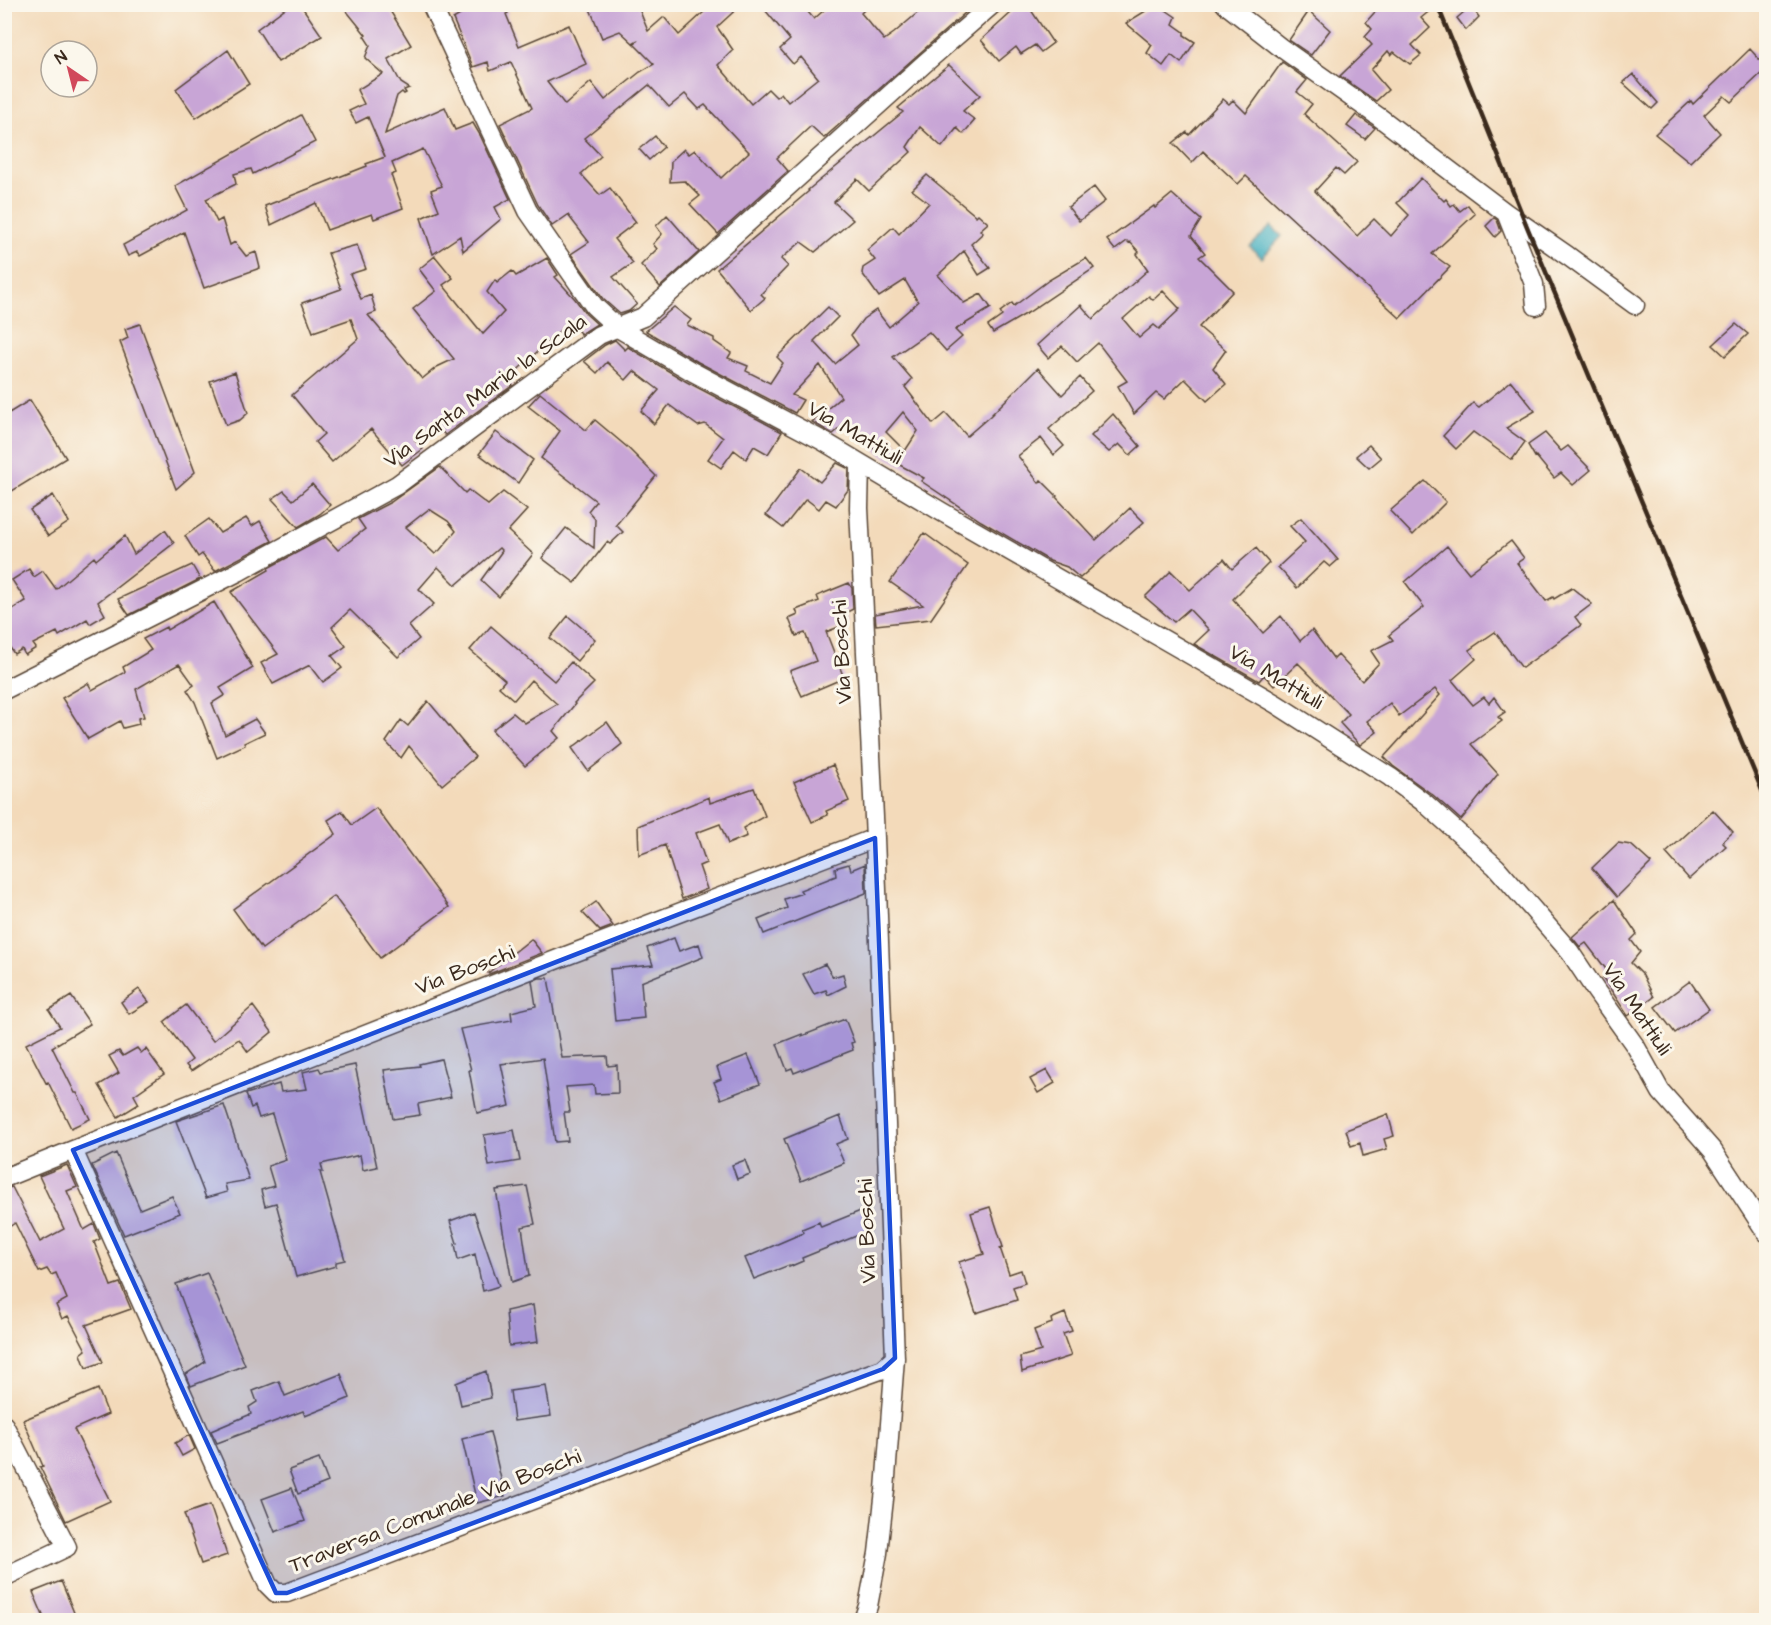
<svg xmlns="http://www.w3.org/2000/svg" width="1771" height="1625" font-family="'Architects Daughter',sans-serif">
<style>
.water{fill:#41adbf;stroke:#3e6c6e;stroke-width:1.5}
.building{fill:#c8a5d6;fill-rule:evenodd}
.lines{fill:none;stroke-linecap:round;stroke-linejoin:round}
.minor-casing{stroke:#574435;stroke-width:21}
.minor{stroke:#fff;stroke-width:18}
.rail{stroke:#3b2a1e;stroke-width:4.5}
.marked{fill:#1d4ed8;fill-opacity:0.2;stroke:#1d4ed8;stroke-width:4.5;stroke-linejoin:round}
.labels{text-anchor:middle;dominant-baseline:central;stroke-width:6;stroke-linejoin:round;paint-order:stroke}
.street-label{font-size:22px;fill:#3b2a1e;stroke:#fbf7ec}
</style>
<rect width="100%" height="100%" fill="#fbf7ec"/>
<filter id="ink" filterUnits="userSpaceOnUse"><feTurbulence type="fractalNoise" baseFrequency=".0167" numOctaves="2"/><feDisplacementMap in="SourceGraphic" scale="12" xChannelSelector="R" yChannelSelector="G"/><feConvolveMatrix kernelMatrix="1 2 1 2 8 2 1 2 1" color-interpolation-filters="sRGB"/></filter>
<filter id="wash" filterUnits="userSpaceOnUse"><feTurbulence type="fractalNoise" baseFrequency=".008" numOctaves="4" result="noise"/><feDisplacementMap in="SourceGraphic" scale="24" xChannelSelector="R" yChannelSelector="G"/><feGaussianBlur stdDeviation="1.35" result="paint"/><feColorMatrix in="noise" values="0 0 0 0 0 0 0 0 0 0 0 0 0 0 0 0 0 1.4 0 .05"/><feComposite in="paint" operator="in"/></filter>
<g filter="url(#wash)">
<rect width="100%" height="100%" fill="#f3daba"/>
<!-- water -->
<path class="water" d="M1271 226 1282 236 1262 258 1250 247Z"/>
<g id="blocks">
<!-- building -->
<path class="building" d="M291 4H300L322 36 278 62 257 29Z
M341 4H386L411 45 388 59 401 83 409 88 404 90 406 93 404 94 402 92 397 96 385 134 445 107 455 130 473 123 480 135 510 199 495 207 501 219 463 251 460 236 433 254 421 218 439 210 431 190 442 186 423 149 392 163 396 173 391 175 403 208 374 219 372 214 327 230 316 203 271 225 265 206 367 166 366 164 385 157 368 117 356 123 349 111 364 104 357 90 383 74 365 58 370 45 364 36 366 35Z
M479 4H503L508 13 506 14 519 46 569 25 586 64 547 82 565 105 591 82 605 100 640 72 654 64 634 44 638 40 633 43 620 31 602 38 588 4H637L648 31 664 17 679 35 705 11 699 4H742L717 27 733 50 718 65 751 104 768 89 776 97 781 93 788 102 818 78 801 57 793 64 780 49 790 40 760 4H801L814 19 831 4H870L861 13 884 40 894 33 928 4H975L824 138 811 126 777 158 788 171 718 234 690 204 700 196 685 181 670 182 671 161 684 149 689 154 695 150 721 178 749 152 705 105 699 109 685 94 669 107 649 85 584 138 601 156 581 174 600 195 610 188 636 222 614 239 633 263 613 277 637 304 629 311 620 314 603 299 571 254 589 242 568 215 552 226 538 205 500 124 532 108 511 62 490 71 488 62 473 67 453 19Z
M1021 4H1027L1053 43 1041 52 1035 45 1021 54 1016 47 999 61 981 40Z
M1157 4 1176 17 1173 24 1184 32V35L1195 42 1181 63 1171 55 1163 66 1147 53 1152 45 1126 23Z
M1382 4H1438L1421 18 1430 28 1412 45 1421 55 1410 64 1394 52 1391 55 1388 51 1371 70 1388 90 1376 101 1340 76 1372 45 1365 37 1372 29 1366 22Z
M1471 6 1479 17 1466 30 1457 18Z
M1309 11 1330 30 1311 55 1289 40Z
M1750 49 1767 68 1731 102 1724 96 1704 115 1720 133 1690 162 1655 134 1691 101 1693 104Z
M228 50 249 84 196 118 176 89Z
M1282 62 1307 80 1297 92 1312 104 1304 114 1357 162 1344 175 1336 168 1315 191 1357 236 1374 219 1391 236 1409 215 1397 203 1421 178 1444 201 1446 199 1451 206 1454 204 1460 211 1468 205 1475 214 1432 254 1450 267 1400 318 1246 176 1238 184 1203 151 1192 163 1173 143 1187 132 1189 135 1223 99 1229 104 1233 100 1246 113Z
M949 65 980 95 963 111 975 120 963 134 957 128 942 147 920 127 907 147 911 152 869 191 857 179 834 202 853 220 815 252 801 242 781 259 788 266 761 294 765 298 751 310 717 269 809 191 808 190 903 112 898 108Z
M1633 74 1658 103 1652 109 1623 83Z
M301 115 315 142 253 174 251 169 234 174 236 184 206 199 217 222 222 219 230 245 235 242 246 256 256 252 260 268 204 288 184 232 140 256 137 252 128 256 123 245 187 210 175 186Z
M1356 115 1375 128 1365 139 1347 126Z
M655 136 664 147 649 160 639 149Z
M927 175 976 216 978 214 988 223 980 230 983 233 971 244 990 268 979 275 964 251 938 275 964 303 981 294 991 308 955 330 962 337 946 351 929 332 893 357 912 379 905 387 933 424 946 413 967 436 990 416 1038 368 1062 395 1080 377 1092 391 1049 429 1064 446 1054 455 1041 438 1018 456 1039 483 1041 480 1057 496 1056 497 1096 540 1130 508 1144 522 1080 578 1067 567 1050 561 981 521 921 481 924 478 883 456 870 446 845 424 833 434 812 422 841 397 820 365 792 395 803 400 795 413 698 362 646 331 674 307 691 320 687 325 714 338V341L731 353 728 358 748 366 746 371 770 383 783 363 777 357 828 307 838 317 814 341 835 364 858 345 851 335 863 319 876 310 889 327 918 302 905 280 879 297 862 273 863 268 875 260 867 250 893 227 899 234 929 203 912 190ZM903 412 918 431 905 451 886 432Z
M1094 187 1105 201 1079 221 1068 207Z
M1172 194 1201 220 1191 236 1205 253 1199 257 1233 291 1199 327 1226 350 1213 368 1226 384 1207 401 1185 379 1164 399 1156 393 1134 414 1118 386 1127 381 1098 343 1077 362 1062 346 1048 358 1037 345 1081 305 1093 319 1148 270 1137 254 1139 252 1130 242 1129 243 1127 241 1115 250 1107 240 1154 206 1155 208ZM1163 291 1180 309 1159 329 1154 325 1139 338 1123 319 1149 296 1153 300Z
M667 215 699 252 660 287 641 265 657 249 653 244 662 234 656 226Z
M1494 218 1497 220 1501 231 1495 237 1486 226Z
M357 245 366 269 350 274 361 299 371 295 376 312 368 315 422 379 437 367 454 359 413 309 436 291 419 269 435 256 453 278 443 285 483 334 504 312 487 292 495 280 497 283 512 271 516 276 547 258 558 275 555 277 575 299 586 314 597 324 581 334 569 322 508 379 513 385 445 435 436 425 415 440 423 449 402 465 371 429 332 462 315 442 324 434 292 395 358 339 351 319 313 332 302 303 341 289 328 253Z
M1086 258 1094 268 1029 312 993 333 988 326 1002 316 1000 312 1012 303 1014 306 1049 280Z
M140 324 195 472 176 489 120 342 128 338 125 329Z
M1736 324 1748 334 1725 356 1713 345Z
M615 340 625 350 628 347 687 382 782 432 768 454 754 446 746 459 734 450 721 468 708 459 723 438 705 424 698 426 669 405 654 424 641 411 659 390 634 371 626 380 607 362 597 373 584 361 605 345Z
M235 372 248 413 240 420 226 425 210 381Z
M1511 381 1535 411 1506 428 1525 442 1512 460 1473 432 1456 449 1443 436 1473 403 1479 407Z
M540 393 586 430 595 420 627 447 656 476 616 525 623 532 610 544 607 542 575 583 542 558 566 528 594 548 595 519 588 511 596 501 541 458 560 431 528 406Z
M30 400 66 458 4 496V416Z
M1113 414 1140 446 1130 455 1119 444 1109 452 1091 436Z
M496 432 533 460 518 483 479 454Z
M1545 433 1561 451 1568 446 1591 470 1573 485 1561 473 1554 478 1536 456 1535 457 1528 445Z
M1369 445 1381 458 1369 468 1356 456Z
M837 463 849 469 848 490 836 506 826 500 819 509 806 499 783 528 766 515 801 468 820 482Z
M440 467 465 493 468 490 488 505 503 492 527 510 508 531 533 554 499 597 481 580 502 551 499 548 456 585 438 567 419 589 434 604 409 626 419 639 398 657 350 610 332 627 346 646 332 656 342 668 323 682 310 665 273 684 261 663 278 654 231 592 269 570 268 568 326 537 338 550 365 529 358 519 391 502ZM429 509 448 521 456 531 440 550 435 554 406 527Z
M1425 481 1446 502 1413 535 1390 511Z
M312 484 330 505 320 514 298 527 272 499 284 491 293 500Z
M53 495 69 522 48 536 30 510Z
M246 518 252 526 260 521 272 541 215 571 202 554 198 557 185 536 209 519 220 533Z
M1301 518 1338 560 1330 567 1324 562 1297 588 1278 567 1305 542 1290 526Z
M165 530 174 543 98 602 105 615 90 624 87 619 59 636 57 632 33 644 36 648 25 655 22 649 14 654 4 638V614L26 601 12 580 29 569 34 577 43 571 56 589 94 557 96 560 125 536 134 554Z
M924 533 968 565 931 619 876 625 875 614 923 605 890 582Z
M1511 541 1524 558 1517 563 1546 601 1553 597 1554 599 1572 588 1592 604 1575 617 1581 625 1522 668 1495 632 1469 650 1476 659 1452 680 1473 705 1484 697 1489 703 1494 697 1505 712 1498 717 1502 721 1471 744 1498 774 1461 820 1433 795 1393 766 1384 757 1440 695 1435 689 1399 716 1390 703 1367 721 1377 732 1360 745 1340 723 1349 714 1298 663 1274 686 1264 675 1259 681 1194 644 1209 630 1189 609 1174 622 1145 597 1171 571 1190 590 1224 559 1232 569 1256 548 1269 563 1233 599 1263 633 1281 616 1300 641 1312 630 1334 659 1338 655 1362 681 1379 663 1371 651 1393 640 1389 635 1424 607 1405 582 1447 546 1469 573Z
M192 565 200 579 129 615 118 599Z
M849 583 852 588 853 609 845 613 849 623 826 632 844 678 802 696 790 671 816 661 805 633 796 636 789 619 798 615 796 610 819 601 817 596Z
M214 602 253 668 220 688 225 695 212 703 225 735 255 719 265 733 244 743 245 745 217 758 195 702 187 690 194 685 179 664 136 689 144 717 138 718 139 724 123 728 120 721 88 739 62 698 88 683 92 690 125 672 123 667 151 650 143 639 166 627 167 630Z
M568 616 595 639 577 661 550 638Z
M491 626 554 681 571 662 594 683 574 703 575 704 553 731 559 738 525 766 492 730 513 713 525 723 557 704 531 680 514 700 499 687 505 680 470 650Z
M428 701 475 757 442 785 409 746 401 758 386 742 401 720 408 726Z
M607 722 622 744 588 771 572 748Z
M833 765 849 801 826 811 828 815 812 822 794 782Z
M754 788 765 816 743 828 747 836 728 844 720 824 696 833 706 863 699 866 707 889 682 899 665 845 639 855 638 826 709 797 710 803Z
M376 808 449 907 380 958 334 896 262 949 233 909 336 834 328 820 342 811 352 825Z
M1713 810 1733 832 1722 842 1726 846 1689 879 1666 853Z
M1618 843 1631 845 1651 863 1617 897 1592 868Z
M849 864 851 870 865 864 866 893 764 934 758 920 787 908 784 899 802 893 800 890 836 876 835 868Z
M1614 900 1637 934 1631 940 1640 952 1631 963 1642 974 1654 997 1628 1016 1603 978 1609 973 1586 943 1580 947 1572 937Z
M596 902 613 926 600 931 582 912Z
M674 938 679 951 699 944 703 957 641 982 644 1018 615 1021 610 969 653 965 647 948Z
M531 939 542 953 489 974 488 973Z
M825 964 833 977 843 974 846 986 828 995 826 990 814 994 803 974Z
M539 978H548L562 1058 607 1056 608 1066 617 1065 618 1093 595 1094 594 1085 566 1087 570 1112H564L568 1141 555 1142 543 1058 501 1064 510 1106 477 1113 469 1070H471L460 1029 512 1020 511 1012 536 1006 532 981Z
M1690 981 1709 1009 1675 1033 1655 1007Z
M139 989 149 1002 129 1014 121 1002Z
M71 996 90 1024 52 1047 75 1093H77L90 1119 71 1128 48 1082 46 1083 26 1044 60 1027 49 1010Z
M186 1005 213 1041 253 1006 272 1032 248 1052 239 1039 191 1071 186 1065 192 1060 164 1022Z
M845 1019 854 1042 851 1043 853 1050 794 1073 792 1068 787 1070 777 1044 802 1034V1036Z
M137 1048 141 1053 146 1049 164 1074 134 1095 139 1104 118 1117 99 1085 119 1073 109 1056 119 1051 123 1056Z
M748 1055 760 1084 721 1099 714 1082 721 1079 717 1067Z
M441 1059 451 1097 418 1104 420 1115 393 1119 384 1070 420 1066 419 1064Z
M355 1065 377 1167 363 1170 360 1155 321 1164 323 1172H320L345 1260 336 1262V1266L296 1277 276 1203 265 1206 261 1190 274 1186 268 1166 286 1160 272 1114 259 1118 255 1106 251 1108 246 1094 279 1084 281 1092 307 1089 303 1072 319 1068 321 1072Z
M1047 1070 1055 1083 1038 1093 1030 1079Z
M224 1105 249 1180 225 1184 227 1192 206 1198 176 1121Z
M1388 1114 1394 1136 1384 1139 1387 1149 1363 1156 1360 1143 1351 1146 1346 1130Z
M840 1116 848 1139 836 1144 844 1163 801 1181 784 1139Z
M514 1130 520 1161 489 1166 484 1135Z
M116 1153 140 1209 172 1196 180 1213 124 1235 92 1165Z
M745 1160 750 1174 737 1179 732 1165Z
M67 1165 77 1187 67 1191 84 1230 94 1224 100 1239 94 1242 111 1286 120 1283 131 1309 86 1325 103 1362 86 1368 81 1354 86 1350 68 1316 62 1319 56 1305 67 1299 56 1273 51 1275 47 1269 39 1272 15 1223 9 1227 4 1220V1189L12 1187 40 1242 64 1229 39 1176Z
M527 1186 535 1224 522 1227 529 1276 512 1282 496 1190Z
M990 1207 1003 1247 1000 1248 1009 1274 1021 1270 1025 1283 1013 1287 1017 1300 976 1313 959 1262 984 1254 971 1213Z
M863 1210 871 1230 802 1258 803 1261 789 1267V1265L754 1279 745 1258 803 1233 802 1229 819 1222 821 1227Z
M474 1212 499 1286 483 1291 475 1254 458 1260 455 1244 457 1243 450 1221Z
M207 1273 245 1365 191 1386 186 1374 205 1362 176 1284Z
M533 1305 538 1342 509 1346 506 1311Z
M1065 1313 1072 1331 1063 1334 1071 1356 1022 1372 1020 1357 1041 1351 1034 1330 1052 1323 1051 1319Z
M486 1371 491 1398 461 1405 456 1383Z
M341 1374 350 1398 305 1416 303 1411 217 1443 211 1431 251 1414 249 1407 257 1402 253 1391 279 1381 285 1396Z
M546 1386 551 1416 514 1421 510 1391Z
M98 1389 108 1414 74 1429 110 1501 66 1521 40 1467 43 1466 23 1420Z
M490 1432 505 1496 477 1503 462 1439Z
M189 1435 195 1449 182 1456 175 1443Z
M319 1459 328 1482 298 1494 289 1470Z
M292 1488 305 1521 275 1532 262 1499Z
M210 1505 227 1555 201 1564 184 1514Z
M61 1581 77 1620H45L33 1592Z"/>
</g>
</g>
<g filter="url(#ink)">
<use href="#blocks" fill-opacity="0" stroke="#574435" stroke-width="1.5"/>
<g class="lines">
<!-- minor casing -->
<g class="minor-casing">
<path id="minor" d="M431 4 528 211 594 306 618 328 693 372 823 441 942 512 1276 704 1390 777 1426 804 1496 867 1570 952 1596 991 1636 1047 1661 1092 1713 1151 1766 1232
M1225 4 1280 47 1379 117 1506 213 1568 256 1635 305
M1506 213 1534 284 1536 306
M860 464 859 508 875 838 895 1358 885 1490 878 1553 868 1606 863 1620
M4 690 238 572 397 485 599 335 643 317 925 63 993 4
M73 1150 268 1585 276 1593H287L585 1480 706 1432 883 1369 895 1358
M4 1178 73 1150 563 957 875 838
M4 1425 67 1547 4 1577"/>
</g>
<!-- minor -->
<use href="#minor" class="minor"/>
<!-- rail -->
<path class="rail" d="M1437 4 1528 229 1766 800"/>
</g>
</g>
<!-- marked area -->
<path class="marked" d="M875 838 895 1358 883 1369 287 1593H276L73 1150Z"/>
<g class="labels">
<!-- street labels -->
<g class="street-label">
<text transform="translate(485 391) rotate(-36)">Via Santa Maria la Scala</text>
<text transform="translate(855 433) rotate(30)">Via Mattiuli</text>
<text transform="translate(842 652) rotate(-93)">Via Boschi</text>
<text transform="translate(1276 677) rotate(31)">Via Mattiuli</text>
<text transform="translate(465 970) rotate(-21)">Via Boschi</text>
<text transform="translate(1637 1009) rotate(56)">Via Mattiuli</text>
<text transform="translate(867 1231) rotate(-92)">Via Boschi</text>
<text transform="translate(435 1511) rotate(-21)">Traversa Comunale Via Boschi</text>
</g>
</g>
<!-- margin -->
<rect width="1771" height="1625" fill="none" stroke="#fbf7ec" stroke-width="24"/>
<!-- north arrow -->
<g transform="translate(69 69) rotate(325)"><circle r="28" fill="#fbf7ec" stroke="#aea59a" stroke-width="1.5"/>
<path d="M0-4.5L10 22L0 15L-10 22Z" fill="#d1495b"/>
<text y="-9" font-size="16" font-weight="bold" text-anchor="middle" fill="#3b2a1e">N</text>
</g>
</svg>
